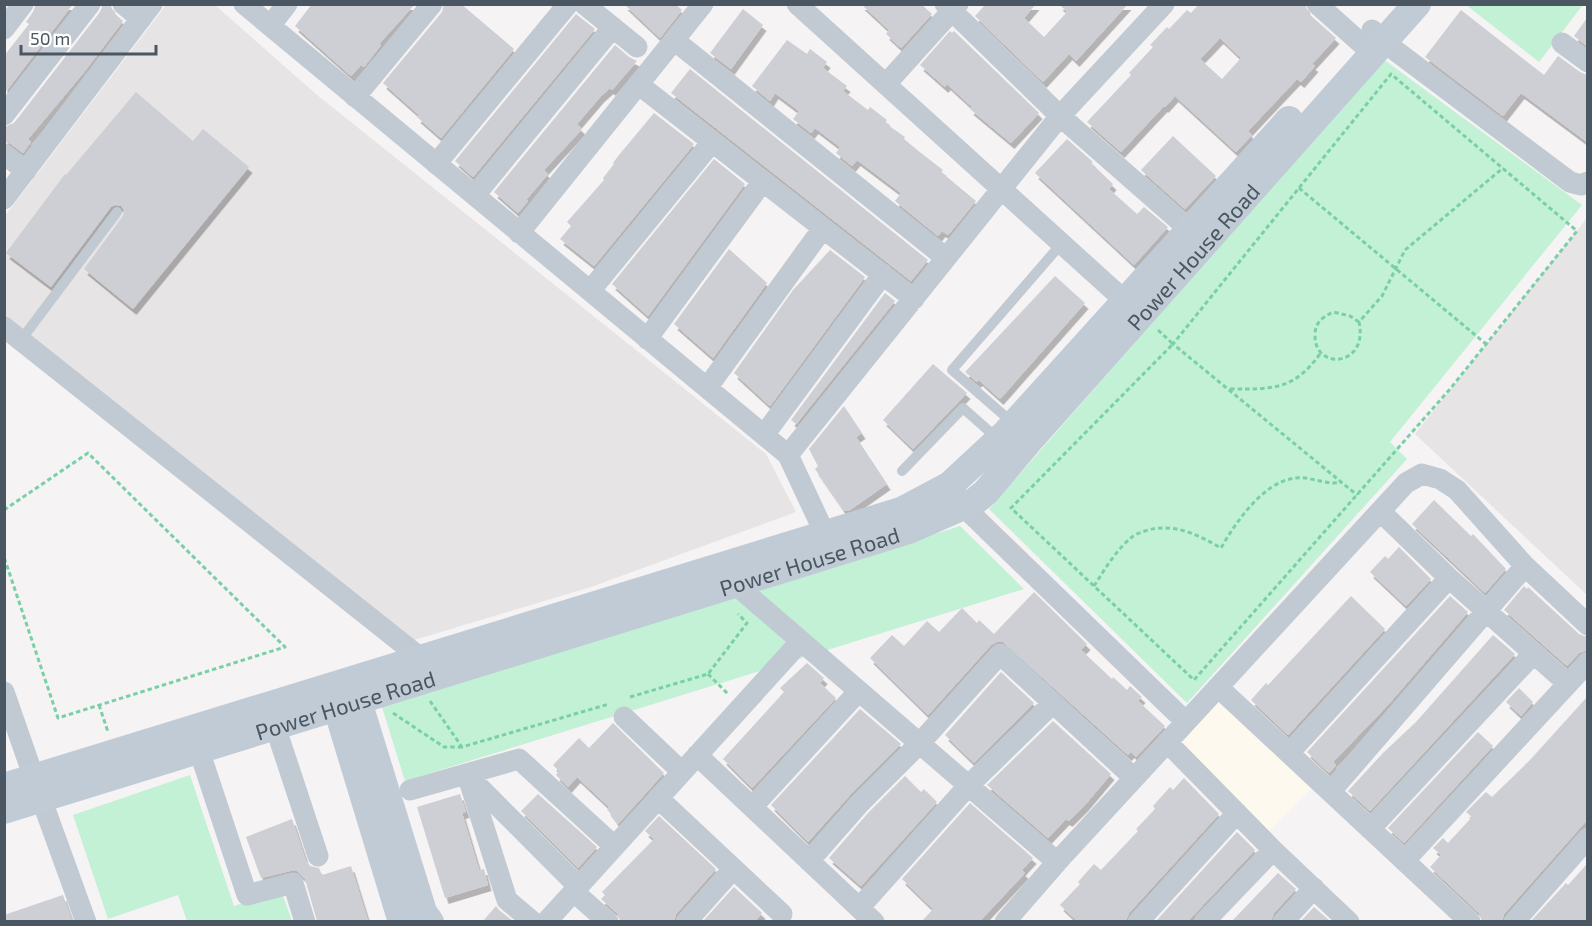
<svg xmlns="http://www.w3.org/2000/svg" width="1592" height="926" font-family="'Exo 2',sans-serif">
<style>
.commercial{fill:#fdf9ef}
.education{fill:#e6e4e5}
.green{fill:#c3f1d5}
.building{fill:#cdcfd5;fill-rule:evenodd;filter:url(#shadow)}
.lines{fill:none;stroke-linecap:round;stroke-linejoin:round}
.path{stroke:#7ad0a6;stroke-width:3;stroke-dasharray:4.5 3;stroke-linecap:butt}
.lane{stroke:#c1cad2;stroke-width:10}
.street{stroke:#c1cad2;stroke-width:21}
.secondary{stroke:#c1cbd6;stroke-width:28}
.labels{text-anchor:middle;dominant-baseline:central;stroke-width:6;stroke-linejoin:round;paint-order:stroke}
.street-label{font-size:22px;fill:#4a5661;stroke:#fff}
</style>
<defs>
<filter id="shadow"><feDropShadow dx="3.5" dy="6" stdDeviation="0" flood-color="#0004"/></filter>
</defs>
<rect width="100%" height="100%" fill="#f5f3f3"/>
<!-- commercial -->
<path class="commercial" d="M1221 700 1314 786 1268 832 1180 743Z"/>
<!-- education -->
<path class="education" d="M166 5H215L317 95 766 454 796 512 591 587 404 643 5 318V216Z
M1587 218V595L1415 434Z"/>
<!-- green -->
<path class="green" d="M1581 4 1582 6 1539 62 1466 5Z
M1383 59 1582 205 1390 442 1407 459 1187 703 989 509Z
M960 526 1024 589 405 781 382 707Z
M190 775 234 906 281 890 292 921H187L178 895 108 919 73 815Z"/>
<!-- building -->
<path class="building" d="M36 4H73L4 94V56L29 24 26 22 33 12Z
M103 4H110L114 13 123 21 85 71 28 139 31 142 23 153 11 144 4 141V127L14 123 100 12Z
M312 4H415L379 44 381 45 364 67 361 65 351 76 295 26Z
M444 4H461L514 49 441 138 417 117 419 115 383 83 442 12Z
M624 4H675L682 10 660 38Z
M861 4H921L932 14 901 48 886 34 889 30Z
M986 4H1036L1024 18 1044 37 1067 12 1059 4H1128L1076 61 1069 54 1043 82 975 16Z
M1199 4H1305L1309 14 1336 38 1312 64 1315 66 1301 82 1297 79 1248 131 1252 135 1236 152 1175 96 1165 107 1164 106 1121 152 1087 122 1131 75 1129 73 1153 47 1150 45 1167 27 1169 29 1187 10 1191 13ZM1220 38 1241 58 1222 79 1200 59Z
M743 9 763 25 731 69 710 53Z
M1461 10 1544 75 1558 56 1580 72 1587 75V142L1521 93 1503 116 1425 57Z
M576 14 595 29 473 177 455 161Z
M1587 18V46L1574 36Z
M950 31 952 33 954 31 1039 113 1011 143 970 109 972 107 947 84 945 87 920 65Z
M787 40 807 54 810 49 827 62 823 68 847 86 843 91 868 110 870 107 887 120 885 123 905 137 904 139 921 153 943 170 941 172 976 201 948 235 942 231 938 236 895 201 901 193 857 160 852 166 836 153 840 147 815 128 811 133 793 119 799 111 775 93 770 101 752 86Z
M615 45 629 57 637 61 612 90 610 88 601 96 577 124 582 129 544 170 548 174 526 200 528 201 518 213 494 192Z
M690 69 928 260 911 281 671 93Z
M136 92 193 141 203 129 249 167 133 309 84 269 123 216 124 210 121 206 115 205 111 207 51 287 6 253 65 174 66 175Z
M654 113 694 144 594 266 560 239 571 226 567 222 604 180 603 178 614 164 613 163 619 155Z
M1173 136 1216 176 1185 209 1141 170Z
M1067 139 1093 162 1091 163 1113 184 1109 189 1137 214 1144 207 1168 227 1134 265 1035 173Z
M714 159 745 184 648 316 612 284Z
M729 249 767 283 713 358 674 324Z
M830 250 865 277 770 406 734 373 793 290Z
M1055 276 1085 303 1000 399 979 380 977 382 965 372Z
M885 293 895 301 796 424 791 420Z
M933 364 967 393 913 449 883 420Z
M844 406 862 433 856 437 887 484 850 510 844 511 815 469 818 466 809 449Z
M1434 500 1471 536 1473 534 1506 569 1485 593 1412 524Z
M1399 547 1431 579 1406 606 1370 572 1385 556 1388 559Z
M1524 586 1527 589 1528 587 1579 634 1587 637V650L1579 653 1567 666 1504 610Z
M1034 592 1087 644 1081 650 1112 679 1113 677 1127 690 1130 686 1142 697 1138 701 1165 726 1136 757 1131 752 1128 755 1003 642H997L991 645 928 715 870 658 892 635 904 646 927 621 939 632 962 608 977 623 979 620 994 634Z
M1351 596 1385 629 1288 735 1251 700 1266 683 1268 685Z
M1450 596 1468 612 1388 705 1333 762 1336 765 1329 773 1307 752Z
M1493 635 1515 654 1370 811 1348 791 1383 753 1416 722Z
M807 663 824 678 820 683 836 698 752 788 723 759 784 692 780 688Z
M1001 672 1034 703 974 763 945 735Z
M1519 688 1533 702 1521 716 1506 702Z
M1587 697V820L1504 914 1502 921H1482L1479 913 1430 867 1441 855 1433 848 1443 838 1448 843 1472 817 1466 812 1486 792 1492 797 1530 760Z
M860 709 901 744 850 795 808 842 771 805Z
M1053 721 1111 774 1085 805 1069 821 1066 819 1048 838 987 785Z
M613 723 664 773 618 824 607 809 609 807 577 777 568 787 556 775 559 771 553 765 579 738 589 748Z
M1478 732 1493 746 1404 843 1388 828Z
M905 776 921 792 924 789 937 802 861 886 829 858 868 813Z
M1184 778 1219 814 1129 913 1126 921H1077L1060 905 1080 884 1078 882 1094 864 1101 870 1138 831 1136 829 1155 809 1153 806 1170 787 1173 790Z
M460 794 466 812 462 813 479 870 484 869 488 885 445 898 417 807Z
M538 794 597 847 578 868 521 811Z
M970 803 1033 858 1022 870 1025 873 980 921H922L933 909 902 879Z
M659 816 716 869 676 914 674 921H620L617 913 601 899 605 895 602 892 654 839 645 831Z
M292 819 306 861 310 866 319 868 322 875 351 866 368 921H317L305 879 297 871H290L261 878 246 837Z
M1237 832 1255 850 1188 921H1156Z
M1587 864V921H1531L1566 883 1568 885Z
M1278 873 1296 889 1274 913 1271 921H1232Z
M734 887 762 913 755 921H703Z
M63 895 72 921H4V915Z
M496 906 499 910 513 921H483Z
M1314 907 1330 921H1301Z"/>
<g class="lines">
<!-- path -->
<path class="path" d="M1299 188 1486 344
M1359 322 1350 316 1333 312C1323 317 1315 322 1315 335 1314 371 1369 367 1359 322L1382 296 1405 250 1503 168
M1158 330 1173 344 1011 508 1194 680 1450 389 1577 231 1391 74 1173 344 1357 495
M1230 389C1272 389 1293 391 1320 354
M4 510 88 453 285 647 58 718 4 557
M1094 586C1105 569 1116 550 1132 537 1135 534 1140 533 1145 531 1172 522 1197 534 1221 548 1236 522 1263 482 1295 478 1312 476 1326 486 1342 482
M708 674 728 694
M630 697 708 674 747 623 738 614
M430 701 462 747 609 704
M99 705 108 732
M393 713 444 747H462"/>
<!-- lane -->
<path class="lane" d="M21 340 117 212
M1014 424 952 370 1062 243
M902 471 963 408 999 440"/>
<!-- street -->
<path class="street" d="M123 4 141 19
M244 4 788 455 825 534
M584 4 637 47
M797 4 1135 310
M945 4 1060 116 1190 230
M1317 4 1373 54
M270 26 287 4
M4 29 23 4
M1372 30 1384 42 1570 182 1581 185 1588 182
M674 40 946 258
M1562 43 1588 62
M638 84 914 299
M886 84 958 4
M355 97 432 4
M4 115 90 4
M4 154 26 171
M436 164 568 4
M475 195 613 27
M4 199 152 4
M519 233 703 4
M590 291 712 142
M4 327 422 659 426 667
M647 339 763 181
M707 388 823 228
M764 435 883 274
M788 455 1060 116 1164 4
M957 496 964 507 1186 722
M1380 511 1449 578 1568 684
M735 584 1057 862
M1218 687 1470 922
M4 692 34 778
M624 717 682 772
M275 726 318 856
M1167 742 1273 850 1349 922
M199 750 247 895 293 883 305 922
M1289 753 1449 578
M697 755 874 922
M467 774 507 900 533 922
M469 777 578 886
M410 790 519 759 614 846
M1331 791 1525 566
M41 798 86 922
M658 798 782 914
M752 807 859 691
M1370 829 1534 653
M1405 860 1588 662
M809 861 859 804 920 743 1000 654 1134 778
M573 891 608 922
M859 908 968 786 1053 703
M546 922 801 641
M686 922 733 869
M1005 922 1057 862 1406 483 1422 474 1440 479 1457 490 1525 566 1588 625
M1138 922 1237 813
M1204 922 1273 850
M1283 922 1314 888
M1514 922 1588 838"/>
<!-- secondary -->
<g class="secondary">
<path d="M352 682 423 912 430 922"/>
<path d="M331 688 402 922"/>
<path d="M4 787 901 511 950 485 1006 433 1289 120"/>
<path id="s1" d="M4 810 909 530 975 501 986 492 1028 442 1417 4"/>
</g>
</g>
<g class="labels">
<!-- street labels -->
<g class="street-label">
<text stroke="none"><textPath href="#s1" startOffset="1347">Power House Road</textPath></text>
<text stroke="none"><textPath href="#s1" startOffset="843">Power House Road</textPath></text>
<text stroke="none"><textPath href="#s1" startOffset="357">Power House Road</textPath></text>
</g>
</g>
<!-- border -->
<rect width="1592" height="926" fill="none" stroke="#4a5661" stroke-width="12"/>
<!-- scale -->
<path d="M21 45v9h135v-9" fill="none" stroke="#4a5661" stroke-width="3"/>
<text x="30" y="45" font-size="18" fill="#4a5661" stroke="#ffffff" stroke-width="4.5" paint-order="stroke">50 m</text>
</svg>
